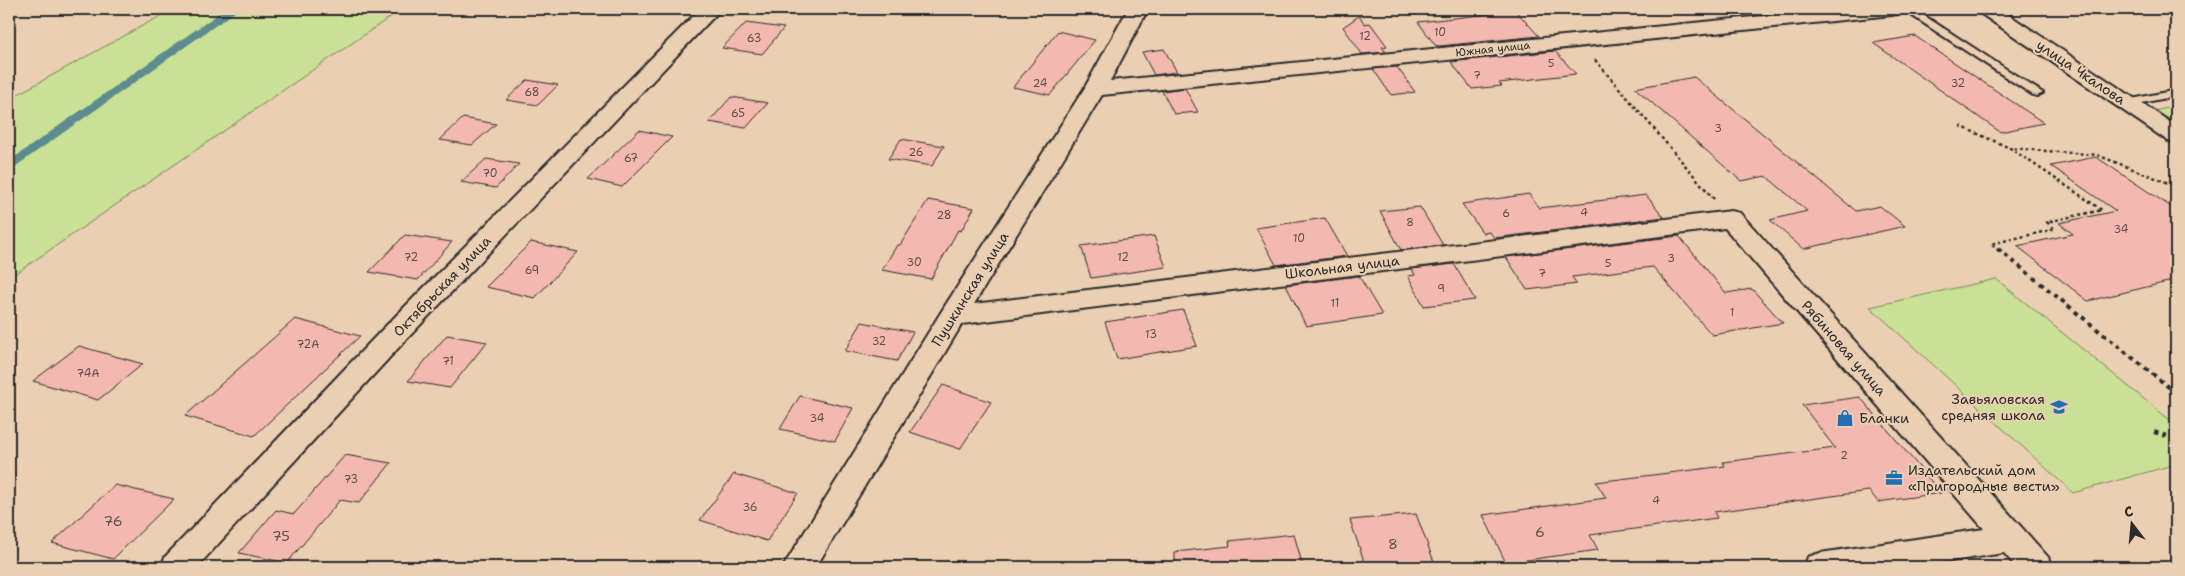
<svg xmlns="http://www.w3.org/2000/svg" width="2185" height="576" font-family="'Shantell Sans',sans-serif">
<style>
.green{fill:#c9e095;stroke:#7a8660}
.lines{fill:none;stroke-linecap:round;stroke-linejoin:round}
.stream{stroke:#5c8c90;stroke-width:8}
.building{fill:#f3b8af;stroke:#2b2b2b}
.service-casing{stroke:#2b2b2b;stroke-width:4}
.minor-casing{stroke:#2b2b2b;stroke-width:4}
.path-far1{stroke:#2b2b2b;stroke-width:2.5;stroke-dasharray:3 3;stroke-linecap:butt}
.path{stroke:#2b2b2b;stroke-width:4;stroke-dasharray:4.5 4.5;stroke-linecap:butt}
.service{fill:#ebcfb2;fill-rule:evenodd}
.minor{fill:#ebcfb2;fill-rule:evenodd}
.labels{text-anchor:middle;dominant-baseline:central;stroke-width:4;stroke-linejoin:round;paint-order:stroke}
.number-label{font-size:11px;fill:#5d4e4c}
.far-street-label{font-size:11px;fill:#2b2b2b;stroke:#ebcfb2}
.street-label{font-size:14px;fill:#2b2b2b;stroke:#ebcfb2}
.poi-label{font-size:14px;fill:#2b2b2b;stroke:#ebcfb2;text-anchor:start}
.near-number-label{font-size:14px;fill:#5d4e4c}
</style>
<rect width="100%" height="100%" fill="#ebcfb2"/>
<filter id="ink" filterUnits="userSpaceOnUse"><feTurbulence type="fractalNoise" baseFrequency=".02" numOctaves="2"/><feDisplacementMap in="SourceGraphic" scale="10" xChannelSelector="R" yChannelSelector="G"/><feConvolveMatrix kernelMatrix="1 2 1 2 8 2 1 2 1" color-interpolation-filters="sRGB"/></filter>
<g filter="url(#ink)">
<!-- green -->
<path class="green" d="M173 9H402L9 278V99Z
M2176 106V130L2150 112Z
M1996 279 2176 425V464L2073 493 1870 307Z"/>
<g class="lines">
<!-- stream -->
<path class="stream" d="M9 166 232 9"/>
</g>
<!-- building -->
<path class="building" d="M1485 9H1514L1539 36 1439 46 1435 45 1418 22 1490 14Z
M1359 16 1365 24 1370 23 1387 46 1382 47 1386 52 1362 54 1343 27Z
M746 23 784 28 762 54 722 48Z
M1058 31 1095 40 1050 95 1013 87Z
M1915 36 2044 123 2000 132 1873 43Z
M1164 49 1177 72 1154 75 1142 52Z
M1555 51 1576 74 1499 83 1502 86 1472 89 1451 62Z
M1397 67 1415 92 1391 95 1373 69Z
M1694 77 1856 211 1880 206 1905 226 1803 249 1770 220 1807 211 1766 176 1741 181 1635 88Z
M527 80 558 85 538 105 506 100Z
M1185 88 1198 112 1174 114 1162 91Z
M731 97 768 103 746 128 709 122Z
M463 118 496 124 472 145 440 140Z
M639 130 672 137 622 187 588 179Z
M901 139 944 146 932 166 888 159Z
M2096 157 2176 210V280L2088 301 2017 246 2073 234 2059 223 2116 211 2051 166Z
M486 159 519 164 496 188 461 182Z
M1529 194 1539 208 1646 195 1664 217 1494 238 1490 232 1483 233 1462 204Z
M928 200 974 208 961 231 958 230 931 279 882 270 897 245H900Z
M1420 207 1443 245 1401 250 1380 211Z
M1325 218 1347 256 1276 265 1256 228Z
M405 235 452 242 418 280 369 272Z
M1154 236 1166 267 1091 278 1081 246Z
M1679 236 1726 293 1752 289 1783 323 1712 335 1653 267 1572 277 1577 284 1527 290 1506 257Z
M531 242 578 252 535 298 486 287Z
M1454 264 1475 300 1424 306 1408 276 1415 275 1412 269Z
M1359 276 1382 315 1306 326 1286 285Z
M1183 310 1197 346 1117 359 1105 322Z
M295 319 360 336 254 436 185 416Z
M862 322 913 332 897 361 845 351Z
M447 335 487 342 450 388 408 381Z
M79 346 143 364 98 400 33 381Z
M943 385 991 402 960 449 910 432Z
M800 396 853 408 835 441 780 429Z
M1860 397 1941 493 1878 502 1869 491 1714 512 1717 518 1590 535 1598 550 1506 563 1483 515 1606 498 1596 482 1725 466 1723 462 1835 448 1802 405Z
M345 455 391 463 359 503 340 500 287 563 239 553 276 510 294 514Z
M734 474 798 493 767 541 700 520Z
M115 485 174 499 113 559 52 543Z
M1416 514 1436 567H1366L1350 520Z
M1294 534 1303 567H1175V552L1230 546 1229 541Z"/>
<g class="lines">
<!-- service casing -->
<g class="service-casing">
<path id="service" d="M1902 9H1914L2043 93 2037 96 2033 95Z
M2176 90V96L2127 106 2121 103 2127 100Z"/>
</g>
<!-- minor casing -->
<g class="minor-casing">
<path id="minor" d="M700 9H721L400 346 197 567H161L165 557 380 332Z
M1128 9H1148L1110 81 1835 9H1902L1899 13 1892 15 1102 95 974 304 1731 211 1740 213 2048 557 2052 567H2016L2004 553 1912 567H1804L1808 557 1820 553 1984 529 1725 228 962 324 816 567H783L943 309 1084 89Z
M1977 9H2000L2176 126V143L2168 141 1980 13Z"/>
</g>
<!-- path-far1 -->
<path class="path-far1" d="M1595 60 1714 199
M1960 126 2010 148
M1999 251 1991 244 2055 229 2047 222 2102 210 2010 148 2097 155 2176 186"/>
<!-- path -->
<path class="path" d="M1998 249 2176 393
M2154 432 2176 439"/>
<!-- service -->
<use href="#service" class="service"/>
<!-- minor -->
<use href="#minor" class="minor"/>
</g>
</g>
<!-- icons -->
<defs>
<g id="school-bare" transform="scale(1.35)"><path d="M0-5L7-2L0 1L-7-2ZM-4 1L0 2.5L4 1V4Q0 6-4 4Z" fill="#1f6fb2" stroke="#ebcfb2" stroke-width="2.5" paint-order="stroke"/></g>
<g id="shop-bare" transform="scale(1.35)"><path d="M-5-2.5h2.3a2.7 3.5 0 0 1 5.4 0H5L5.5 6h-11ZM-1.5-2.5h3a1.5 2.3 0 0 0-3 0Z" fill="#1f6fb2" stroke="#ebcfb2" stroke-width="2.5" paint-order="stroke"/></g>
<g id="office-bare" transform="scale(1.35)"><path d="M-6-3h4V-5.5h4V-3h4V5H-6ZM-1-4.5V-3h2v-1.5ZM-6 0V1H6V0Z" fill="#1f6fb2" stroke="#ebcfb2" stroke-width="2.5" paint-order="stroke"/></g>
</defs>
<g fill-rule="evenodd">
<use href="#school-bare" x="2059" y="407"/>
<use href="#shop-bare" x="1845" y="418"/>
<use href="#office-bare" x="1894" y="478"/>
</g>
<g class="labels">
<!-- number labels -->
<g class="number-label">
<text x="1440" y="32">10</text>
<text x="1365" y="36">12</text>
<text x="754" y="38">63</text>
<text x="1551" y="63">5</text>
<text x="1477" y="75">7</text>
<text x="1040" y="83">24</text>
<text x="1958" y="83">32</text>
<text x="532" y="92">68</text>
<text x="738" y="113">65</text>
<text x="1718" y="128">3</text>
<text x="916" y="152">26</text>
<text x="631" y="158">67</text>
<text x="490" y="173">70</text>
<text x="1584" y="212">4</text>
<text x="1506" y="213">6</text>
<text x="944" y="215">28</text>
<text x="1410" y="222">8</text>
<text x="2121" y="229">34</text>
<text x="1299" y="238">10</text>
<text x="411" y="257">72</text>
<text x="1123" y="257">12</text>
<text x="1671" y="258">3</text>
<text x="914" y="262">30</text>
<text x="1608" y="263">5</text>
<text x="532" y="270">69</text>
<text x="1542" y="273">7</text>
<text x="1441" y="288">9</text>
<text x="1335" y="303">11</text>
<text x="1732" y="312">1</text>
<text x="1151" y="334">13</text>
<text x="879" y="341">32</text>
<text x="308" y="344">72А</text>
<text x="448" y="361">71</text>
<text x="88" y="373">74А</text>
<text x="817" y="418">34</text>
<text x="1844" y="455">2</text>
<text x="351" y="479">73</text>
<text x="1656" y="500">4</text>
<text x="750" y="507">36</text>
</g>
<!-- far-street labels -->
<g class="far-street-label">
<text transform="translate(1493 49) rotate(-6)">Южная улица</text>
</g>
<!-- street labels -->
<g class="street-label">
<text transform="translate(2081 72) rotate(34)">улица Чкалова</text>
<text transform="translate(1342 267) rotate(-7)">Школьная улица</text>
<text transform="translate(442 286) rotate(-46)">Октябрьская улица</text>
<text transform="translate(970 289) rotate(-58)">Пушкинская улица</text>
<text transform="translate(1844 348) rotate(49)">Рябиновая улица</text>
</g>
<!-- poi labels -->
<g class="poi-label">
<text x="2045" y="399" text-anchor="end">Завьяловская<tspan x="2045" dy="16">средняя школа</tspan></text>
<text x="1859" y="418">Бланки</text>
<text x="1908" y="470">Издательский дом<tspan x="1908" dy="16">«Пригородные вести»</tspan></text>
</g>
<!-- near-number labels -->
<g class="near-number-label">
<text x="113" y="521">76</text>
<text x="1540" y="532">6</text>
<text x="281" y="536">75</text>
<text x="1393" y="544">8</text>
</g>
</g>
<!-- margin -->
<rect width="2185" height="576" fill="none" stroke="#ebcfb2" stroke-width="30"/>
<rect x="15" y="15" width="2155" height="546" fill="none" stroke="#2b2b2b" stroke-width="2" filter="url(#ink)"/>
<!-- north arrow -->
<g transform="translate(2132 524) rotate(344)" stroke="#ebcfb2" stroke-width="4" paint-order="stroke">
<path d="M0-4L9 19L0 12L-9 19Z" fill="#2b2b2b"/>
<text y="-8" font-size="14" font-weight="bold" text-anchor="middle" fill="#2b2b2b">С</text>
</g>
</svg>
